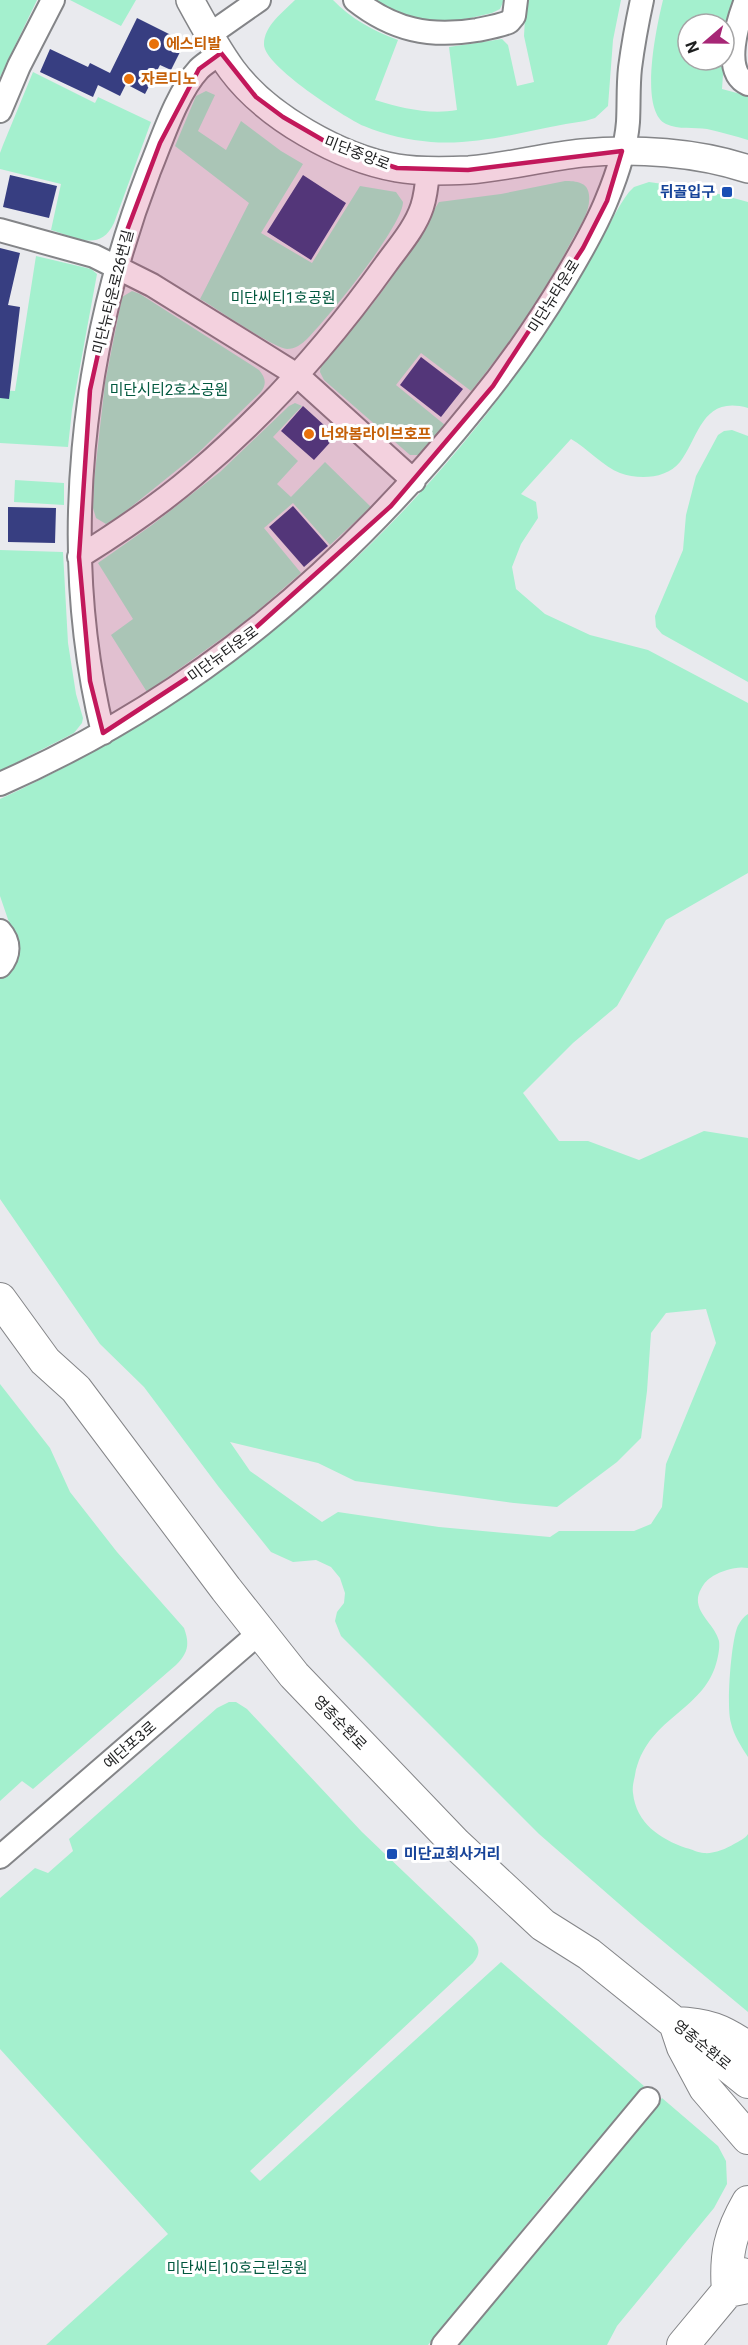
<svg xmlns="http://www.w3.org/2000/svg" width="748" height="2345" font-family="Roboto,'Noto Sans KR',sans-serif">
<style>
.green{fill:#a4f0ce;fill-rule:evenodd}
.building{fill:#373e81}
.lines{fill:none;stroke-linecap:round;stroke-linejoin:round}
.minor-casing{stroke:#848588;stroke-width:26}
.tertiary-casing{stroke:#848588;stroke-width:30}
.secondary-casing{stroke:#848588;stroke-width:34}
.minor{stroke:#fff;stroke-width:22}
.tertiary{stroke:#fff;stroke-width:27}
.secondary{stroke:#fff;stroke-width:32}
.marked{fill:#c2185b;fill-opacity:0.2;stroke:#c2185b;stroke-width:4.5;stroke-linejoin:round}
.food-dot{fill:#e8710a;stroke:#fff;stroke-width:2}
.transit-dot{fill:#1a4fb4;stroke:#fff;stroke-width:2}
.labels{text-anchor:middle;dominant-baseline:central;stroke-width:6;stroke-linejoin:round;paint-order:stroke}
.food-label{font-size:15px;font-weight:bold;fill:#c56008;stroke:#fff;text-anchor:start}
.street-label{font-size:15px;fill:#1e1f20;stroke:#fff}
.transit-label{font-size:15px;font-weight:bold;fill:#164399;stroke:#fff;text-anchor:end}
.park-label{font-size:15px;fill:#01583e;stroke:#fff}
</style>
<rect width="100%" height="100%" fill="#e9eaee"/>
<!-- green -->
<path class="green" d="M0 0H37L0 77Z
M70 0H136L121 26Z
M295 0H333C351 19 374 31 398 40L375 100C402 108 429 115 457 110L449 47 502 39 508 45 517 86 534 82 524 36 526 0H621L613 40 608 106 595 118 585 121C534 128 482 146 431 142 409 140 385 135 364 126 344 117 263 65 264 44 264 26 283 12 295 0Z
M375 0H504L500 9 492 13C446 24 416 29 375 0Z
M663 0H737L724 56V24H688V60H724L722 89 748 96V140C735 136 721 132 707 129 695 127 678 130 666 124 638 110 657 25 663 0Z
M33 72 95 103 98 97 151 122 114 223C100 253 75 237 51 230L61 184 0 169V153L3 145Z
M206 91 215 95 198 131 226 150 241 121 281 151 303 164 261 233 312 263 360 186 396 192 403 202C403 226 327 319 307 339 302 344 295 349 287 349 273 348 216 308 200 299L249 203 175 146 196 96Z
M565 181C576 181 588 182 589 195 591 210 580 226 573 238 545 293 510 343 471 391L421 353 396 385 445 425 424 452 419 455H410L324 380 320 372 321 364 371 306 389 282 439 202 501 194Z
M649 182 704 190 748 202V408C702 395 699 437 680 462 666 479 639 480 620 473 604 467 587 448 571 439L521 494 536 502 538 518 521 544 512 567 516 589 545 614 590 635 648 650 748 703V873L666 920 617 1006 573 1043 523 1093 559 1141H588L639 1160 704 1131 748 1138V1568C736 1566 724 1570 713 1576 707 1580 705 1582 701 1589 689 1610 715 1623 719 1641 720 1647 718 1658 716 1664 702 1712 646 1718 635 1775 634 1780 632 1787 633 1793 636 1823 660 1839 686 1848 692 1849 698 1853 704 1853 713 1854 726 1849 734 1844 739 1841 745 1839 748 1834V2012L641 1923 539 1834 341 1636 335 1621 337 1612 344 1603 345 1593 340 1578 331 1567 316 1560 293 1562 271 1552 218 1486 144 1387 100 1344 0 1199V979L5 976 13 934 0 896V799C218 698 399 546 535 348 558 314 579 278 599 243 609 226 617 208 629 192L634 187ZM706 1309 716 1343 666 1464 662 1507 651 1524 634 1531H559L550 1537 439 1527 338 1512 322 1522 250 1471 230 1442 318 1463 355 1481 514 1503 557 1507 617 1462 641 1438 647 1391 651 1333 666 1313Z
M36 256 91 269 97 274 72 410 68 447 0 443V390L15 391Z
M132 291 140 294 259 370C266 378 267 385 260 393L198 453 121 515 106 524 96 518 93 508 94 481 105 383 122 297Z
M295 403 302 406 273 437 298 461 277 484 291 497 325 462 371 507 330 545 293 503 264 528 301 573 246 621 147 692 111 635 133 619 98 563 152 525 220 472 289 406Z
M732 430 748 436V682L662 634 656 627 655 616 683 550 686 515 696 476 718 435 724 431Z
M15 480 64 483V505L14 502Z
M0 550 63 552 68 643 76 694 83 718 82 723 74 733 0 771Z
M0 1384 50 1448 70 1492 81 1506 117 1552 184 1628C190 1644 188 1653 176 1665L33 1789 22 1781 0 1801Z
M748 1614V1757C741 1746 734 1736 731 1723 726 1707 731 1644 737 1628 739 1623 743 1617 748 1614Z
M229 1702H236L247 1709 362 1832 472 1937C480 1946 481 1954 473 1963L250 2171 260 2181 501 1962 644 2086 549 2197 428 2345H46L168 2234 0 2049V1898L35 1868 48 1873 73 1851 69 1839 217 1708Z
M662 2098 718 2146 726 2161 727 2184 714 2208 617 2326 607 2345H459Z"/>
<!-- building -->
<path class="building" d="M137 18 173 36 180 52 171 70 160 65 145 94 126 84 120 96 98 85 93 97 40 72 50 49 88 67 90 63 110 73Z
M10 175 57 186 49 218 3 207Z
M303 175 346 203 311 260 267 232Z
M0 248 20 253 8 305 20 307 9 399 0 398Z
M421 357 463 389 441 417 400 385Z
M303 406 336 436 314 460 281 431Z
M293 506 328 546 304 567 269 527Z
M8 507 56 508 55 543 8 542Z"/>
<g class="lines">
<!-- minor casing -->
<g class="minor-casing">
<path id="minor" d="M355 0C393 30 430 38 477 30 487 28 499 26 509 22L514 16 516 0
M746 0C738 21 721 72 748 84
M209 35 259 0
M0 111 19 66 53 0
M0 230 94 256 152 285 297 375 414 481
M79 557C119 532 158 506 194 475 266 414 331 341 386 264 399 246 415 228 422 207 426 195 427 183 428 171
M103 733C58 548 81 348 149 171 162 140 176 94 199 69 205 63 214 58 221 53
M0 784C195 698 343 571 476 406 509 366 538 324 565 279 580 254 596 227 607 199 617 175 626 148 628 122 629 104 628 86 630 68 633 45 637 23 642 0
M0 931C10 942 10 955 0 966
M0 1857 259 1633
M443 2345 648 2099"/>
</g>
<!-- tertiary casing -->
<g class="tertiary-casing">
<path id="tertiary" d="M190 0C203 24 216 48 232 70 267 117 340 158 397 168 420 172 446 171 469 170 507 167 544 157 582 153 635 148 697 152 748 169"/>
</g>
<!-- secondary casing -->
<g class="secondary-casing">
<path id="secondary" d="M0 1299 45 1361 76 1389 226 1589 294 1675 456 1844 543 1925 589 1954 748 2082
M748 2048C722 2030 707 2024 675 2023L683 2047 705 2088 748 2138
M748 2202C730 2233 725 2255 728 2291L748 2287
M683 2345 742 2274"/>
</g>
<!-- minor -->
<use href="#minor" class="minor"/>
<!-- tertiary -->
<use href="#tertiary" class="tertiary"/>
<!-- secondary -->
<use href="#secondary" class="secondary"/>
</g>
<!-- marked area -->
<path class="marked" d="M221 53 256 97 283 117 340 150 397 168 468 170 622 151 607 201 583 248 493 386 391 506 233 648 103 733 90 681 79 557 90 390 123 241 160 143 199 69Z"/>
<!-- markers -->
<g class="food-dot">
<circle cx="154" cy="44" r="6"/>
<circle cx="129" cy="79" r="6"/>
<circle cx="309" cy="434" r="6"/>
</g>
<g class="transit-dot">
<rect x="721" y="186" width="12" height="12" rx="3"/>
<rect x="386" y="1848" width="12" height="12" rx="3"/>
</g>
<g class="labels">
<!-- food labels -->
<g class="food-label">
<text x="166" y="44">에스티발</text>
<text x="141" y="79">자르디노</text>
<text x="321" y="434">너와봄라이브호프</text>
</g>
<!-- street labels -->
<g class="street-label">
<text transform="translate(357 153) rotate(21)">미단중앙로</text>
<text transform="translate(113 292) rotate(-76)">미단뉴타운로26번길</text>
<text transform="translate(554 296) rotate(-58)">미단뉴타운로</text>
<text transform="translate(223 654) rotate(-36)">미단뉴타운로</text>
<text transform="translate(340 1723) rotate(46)">영종순환로</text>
<text transform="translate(130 1745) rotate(-41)">예단포3로</text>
<text transform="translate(702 2045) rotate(39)">영종순환로</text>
</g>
<!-- transit labels -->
<g class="transit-label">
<text x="715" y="192">뒤골입구</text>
<text x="404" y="1854" text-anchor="start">미단교회사거리</text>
</g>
<!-- park labels -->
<g class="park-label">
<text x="283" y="298">미단씨티1호공원</text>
<text x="169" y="390">미단시티2호소공원</text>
<text x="237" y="2268">미단씨티10호근린공원</text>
</g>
</g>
<!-- north arrow -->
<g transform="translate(706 42) rotate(250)"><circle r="28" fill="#ffffff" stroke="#a5a5a6" stroke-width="1.5"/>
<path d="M0-4.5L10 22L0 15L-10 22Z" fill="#a72776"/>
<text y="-9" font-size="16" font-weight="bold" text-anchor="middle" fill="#1e1f20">N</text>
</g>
</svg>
